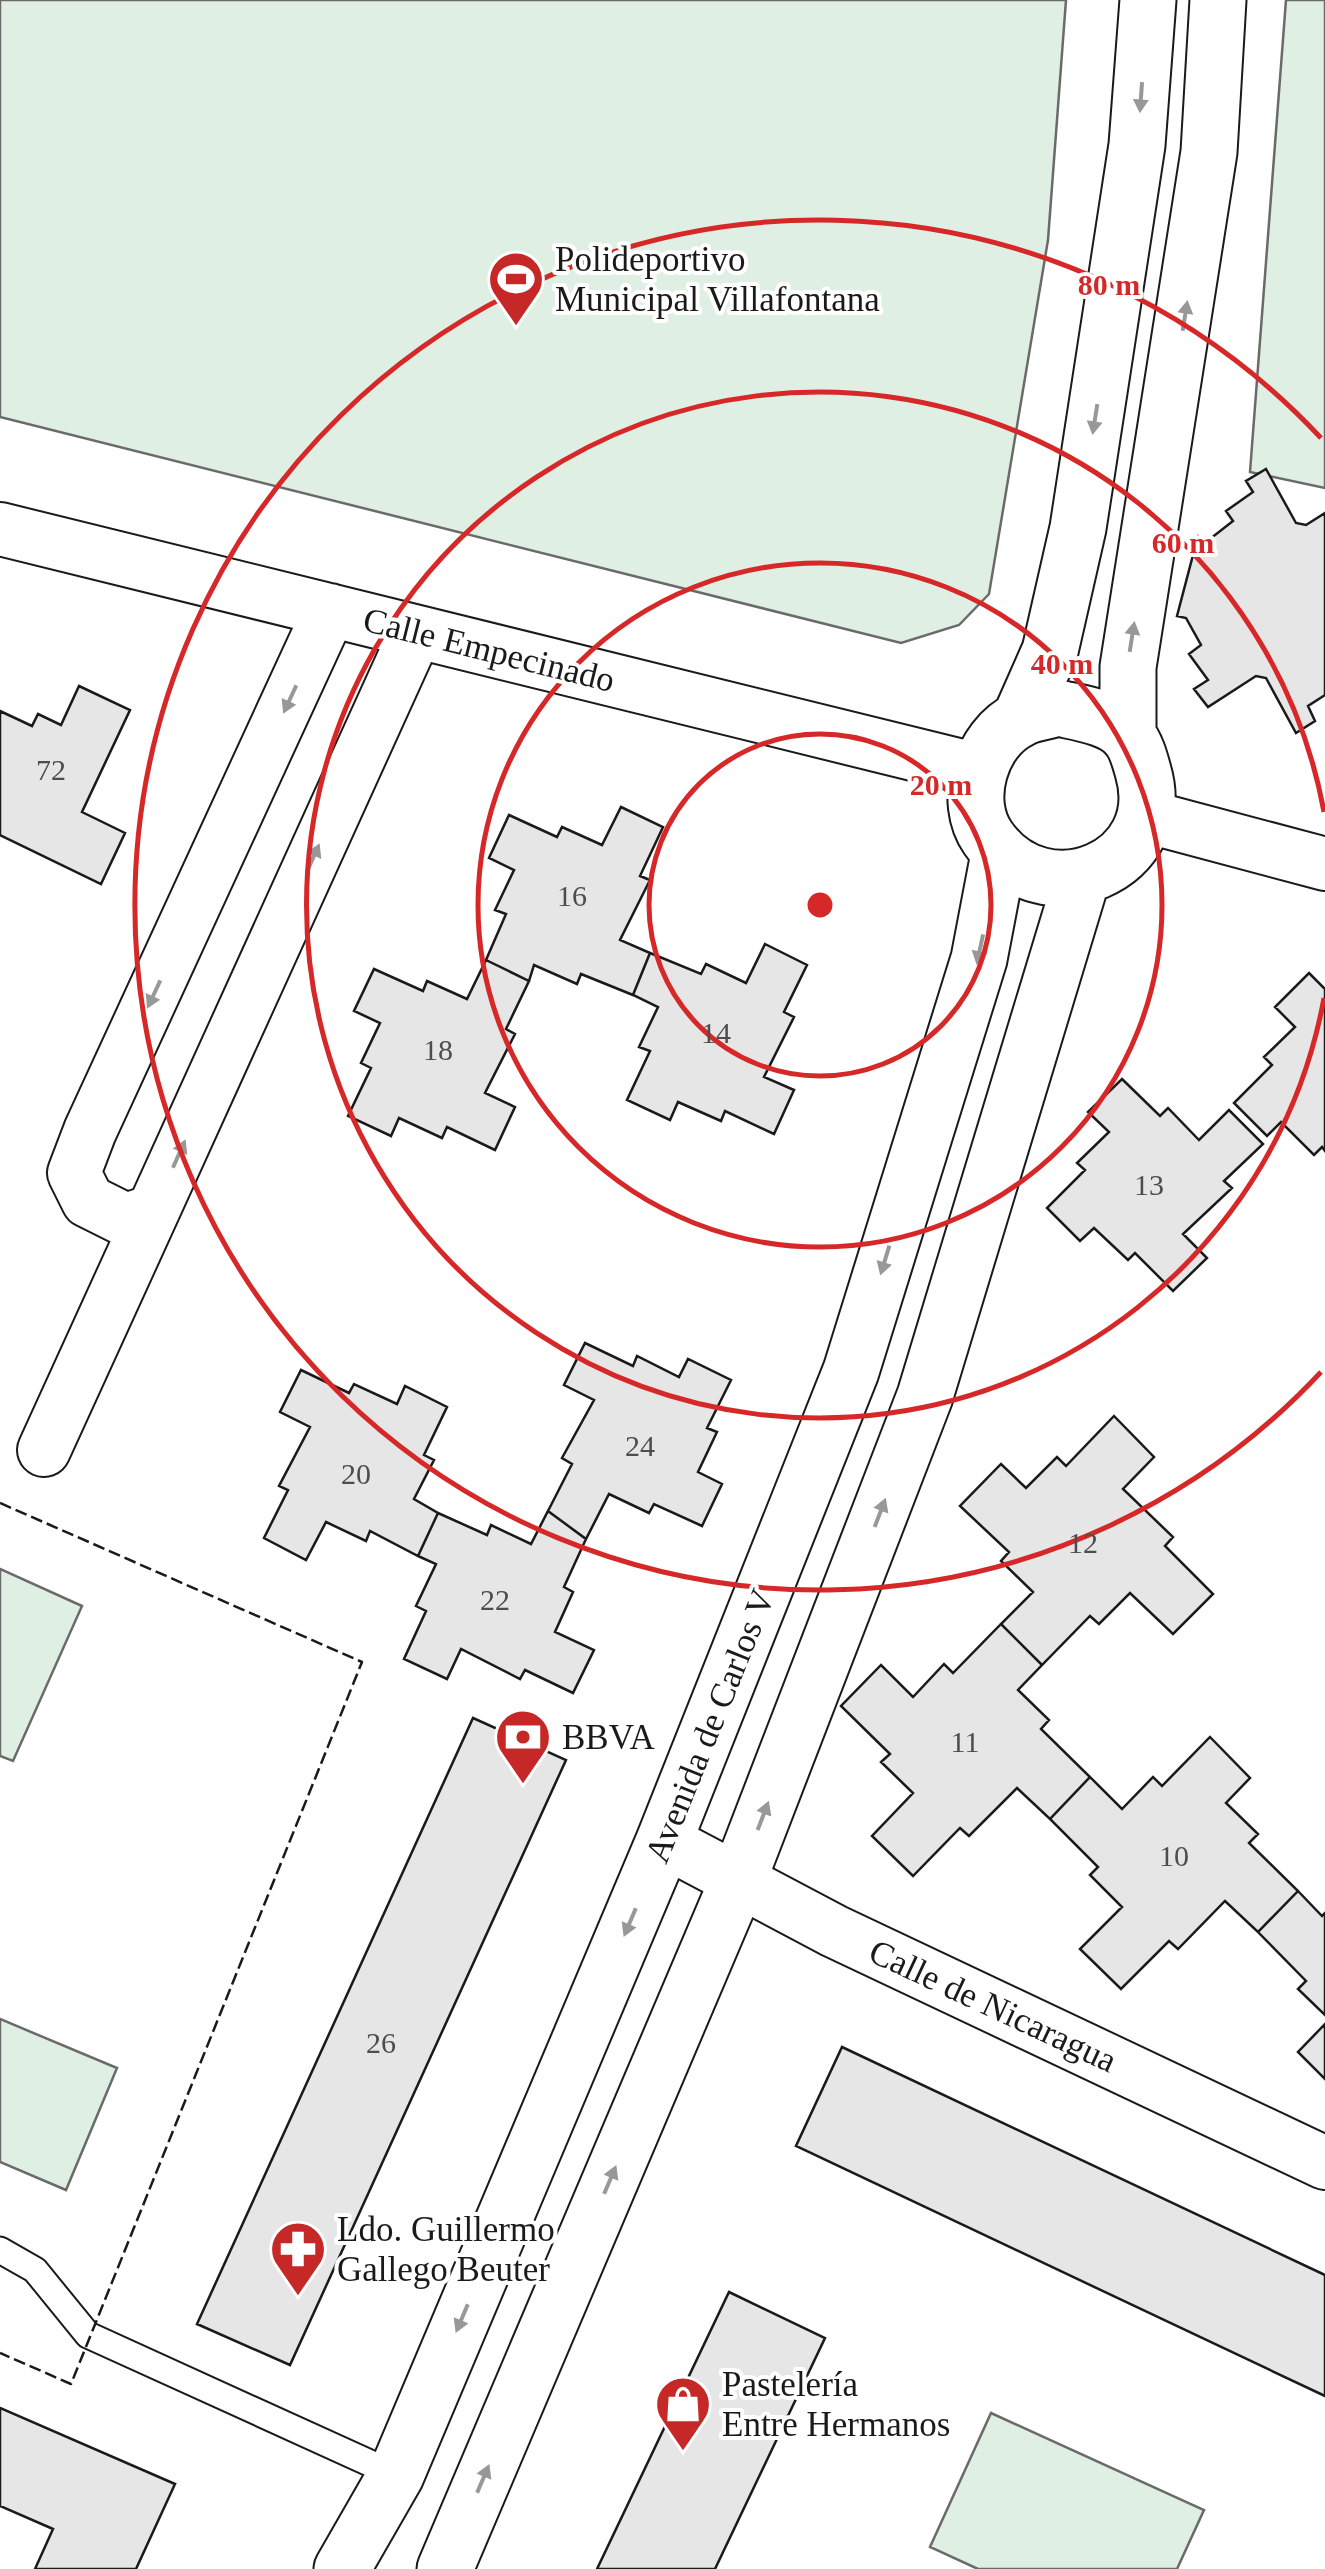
<svg xmlns="http://www.w3.org/2000/svg" width="1325" height="2569" font-family="'Times New Roman',serif">
<style>
.green{fill:#e0efe3;stroke:#6a6a6a;stroke-width:2.5}
.building{fill:#e6e6e6;stroke:#1a1a1a;stroke-width:2.5}
.lines{fill:none;stroke-linecap:round;stroke-linejoin:round}
.service-casing{stroke:#1a1a1a;stroke-width:29}
.minor-casing{stroke:#1a1a1a;stroke-width:56}
.tertiary-casing{stroke:#1a1a1a;stroke-width:59}
.service{stroke:#fff;stroke-width:25}
.minor{stroke:#fff;stroke-width:52}
.tertiary{stroke:#fff;stroke-width:55}
.fence{stroke:#1a1a1a;stroke-width:2.5;stroke-dasharray:12 5;stroke-linecap:butt}
.oneway{fill:#989898}
.ring{fill:none;stroke:#d62828;stroke-width:5}
.labels{text-anchor:middle;dominant-baseline:central;stroke-width:8;stroke-linejoin:round;paint-order:stroke}
.number-label{font-size:30px;fill:#4d4d4d}
.poi-label{font-size:35px;fill:#1a1a1a;stroke:#fff;text-anchor:start}
.street-label{font-size:35px;fill:#1a1a1a;stroke:#fff}
.centre{fill:#d62828;stroke:#fff;stroke-width:5}
.ring-label{font-size:30px;text-anchor:middle;font-weight:bold;fill:#d62828;stroke:#fff;stroke-width:8;stroke-linejoin:round;paint-order:stroke}
</style>
<rect width="100%" height="100%" fill="#fff"/>
<!-- green -->
<path class="green" d="M0 0H1066L1048 240 989 594 959 625 901 643 0 417Z
M1286 0H1325V488L1250 472Z
M0 1569 82 1606 13 1761 0 1756Z
M0 2019 117 2068 66 2190 0 2162Z
M991 2413 1204 2510 1177 2569H978L930 2547Z"/>
<!-- building -->
<path class="building" d="M1266 469 1296 523 1306 525 1325 513V695L1308 706 1315 721 1296 733 1266 678 1256 676 1208 707 1194 689 1208 680 1189 654 1201 645 1186 618 1177 616 1198 536 1210 539 1233 521 1226 511 1253 492 1246 481Z
M79 686 130 710 82 812 125 833 101 884 0 835V711L32 726 38 714 61 725Z
M621 807 663 827 640 876 650 880 620 940 650 953 633 995 581 974 577 984 534 965 529 981 486 960 506 914 495 910 514 870 489 858 509 815 557 837 562 827 602 845Z
M765 944 807 965 784 1012 794 1017 764 1077 794 1090 774 1134 725 1111 721 1121 678 1102 670 1120 627 1100 650 1051 639 1047 658 1007 633 995 650 953 701 974 706 964 746 983Z
M486 960 529 981 506 1029 515 1034 485 1093 515 1107 495 1150 447 1127 442 1138 399 1118 391 1136 348 1116 371 1068 361 1063 380 1023 354 1011 374 969 423 991 427 981 467 999Z
M1309 973 1325 989V1151L1322 1147 1314 1155 1281 1122 1267 1136 1234 1103 1272 1065 1264 1057 1295 1027 1275 1007Z
M1122 1079 1160 1116 1168 1108 1199 1140 1229 1110 1263 1144 1224 1181 1232 1188 1183 1234 1207 1258 1173 1291 1135 1253 1128 1260 1094 1228 1080 1241 1047 1208 1085 1170 1077 1163 1109 1132 1088 1112Z
M585 1343 633 1366 637 1356 679 1377 688 1359 731 1380 707 1428 717 1432 698 1472 722 1484 702 1526 654 1504 649 1513 609 1494 586 1539 548 1511 572 1464 562 1458 594 1400 564 1385Z
M301 1370 349 1393 354 1384 397 1404 405 1386 447 1407 424 1455 434 1460 414 1499 438 1513 418 1556 370 1531 366 1541 326 1522 306 1560 264 1538 288 1490 279 1486 310 1427 280 1412Z
M1114 1416 1154 1457 1123 1489 1173 1537 1165 1546 1213 1594 1173 1634 1130 1593 1099 1624 1090 1616 1042 1665 1001 1624 1033 1592 1001 1561 1009 1552 960 1506 1001 1464 1026 1488 1057 1457 1066 1466Z
M548 1511 586 1539 564 1587 573 1592 555 1632 594 1650 573 1693 525 1670 520 1679 461 1649 447 1679 404 1659 426 1611 416 1606 436 1564 418 1556 438 1513 487 1535 491 1525 531 1544Z
M1001 1624 1042 1665 1018 1690 1049 1720 1041 1729 1090 1777 1050 1819 1017 1788 969 1836 960 1828 913 1876 872 1836 913 1793 881 1762 890 1754 841 1706 881 1665 913 1697 944 1664 953 1673Z
M473 1718 566 1760 290 2365 197 2324Z
M1210 1737 1250 1778 1226 1803 1258 1834 1249 1843 1298 1891 1258 1932 1225 1901 1178 1949 1169 1941 1121 1989 1080 1949 1122 1907 1090 1875 1098 1867 1050 1819 1090 1777 1122 1809 1153 1777 1162 1786Z
M1298 1891 1322 1916 1325 1913V2015L1298 1989 1306 1981 1258 1932Z
M1325 2024V2079L1298 2052Z
M842 2047 1325 2275V2396L796 2146Z
M729 2292 825 2338 715 2569H597Z
M0 2408 175 2484 136 2569H35L53 2529 0 2506Z"/>
<g class="lines">
<!-- service casing -->
<g class="service-casing">
<path id="service" d="M0 2250 35 2270 88 2335 396 2475"/>
</g>
<!-- minor casing -->
<g class="minor-casing">
<path id="minor" d="M0 529 978 770
M330 610 90 1131 74 1173 88 1201 126 1220 153 1211 416 632
M1145 816 1325 864
M44 1450 153 1211
M664 1841 834 1931 1325 2163"/>
</g>
<!-- tertiary casing -->
<g class="tertiary-casing">
<path id="tertiary" d="M1058 708C1080 713 1113 717 1128 736 1136 745 1140 760 1143 771 1171 866 1045 920 988 838 962 801 980 738 1021 719 1031 713 1046 712 1058 708Z
M1020 719 1050 651 1078 528 1137 145 1148 0
M1128 734V667L1209 152 1218 0
M342 2569 396 2475 664 1841 851 1371 979 959 999 854
M445 2569 739 1878 925 1396 1082 878"/>
</g>
<!-- service -->
<use href="#service" class="service"/>
<!-- minor -->
<use href="#minor" class="minor"/>
<!-- tertiary -->
<use href="#tertiary" class="tertiary"/>
<!-- fence -->
<path class="fence" d="M0 1503 362 1662 71 2384 0 2353"/>
</g>
<!-- one-way arrows -->
<defs><path id="oneway-solid" d="M-6-.8H1V-3.2L6.5 0L1 3.2V.8H-6Z" transform="scale(2.5)"/></defs>
<g class="oneway">
<use href="#oneway-solid" transform="translate(1141 97) rotate(94)"/>
<use href="#oneway-solid" transform="translate(1185 316) rotate(-81)"/>
<use href="#oneway-solid" transform="translate(1095 419) rotate(99)"/>
<use href="#oneway-solid" transform="translate(1132 637) rotate(-81)"/>
<use href="#oneway-solid" transform="translate(290 699) rotate(115)"/>
<use href="#oneway-solid" transform="translate(313 858) rotate(-66)"/>
<use href="#oneway-solid" transform="translate(980 949) rotate(102)"/>
<use href="#oneway-solid" transform="translate(154 994) rotate(115)"/>
<use href="#oneway-solid" transform="translate(179 1154) rotate(-66)"/>
<use href="#oneway-solid" transform="translate(885 1260) rotate(107)"/>
<use href="#oneway-solid" transform="translate(880 1513) rotate(-69)"/>
<use href="#oneway-solid" transform="translate(763 1816) rotate(-69)"/>
<use href="#oneway-solid" transform="translate(630 1922) rotate(113)"/>
<use href="#oneway-solid" transform="translate(610 2180) rotate(-67)"/>
<use href="#oneway-solid" transform="translate(462 2318) rotate(113)"/>
<use href="#oneway-solid" transform="translate(483 2479) rotate(-67)"/>
</g>
<!-- distance rings -->
<g class="ring">
<circle cx="820" cy="905" r="171"/>
<circle cx="820" cy="905" r="342"/>
<path d="M1324 998A513 513 0 1 1 1324 812"/>
<path d="M1321 1372A685 685 0 1 1 1321 438"/>
</g>
<!-- icons -->
<defs>
<g id="stadium-pin" transform="scale(2.875)"><path d="M0 17L-7.5 6A9.5 9.5 0 1 1 7.5 6Z" fill="#c62828" stroke="#fff"/><path d="M0-5a6.5 5 0 1 0 0 10a6.5 5 0 1 0 0-10ZM-3.5-1.8h7v3.6h-7Z" fill="#fff"/></g>
<g id="bank-pin" transform="scale(2.875)"><path d="M0 17L-7.5 6A9.5 9.5 0 1 1 7.5 6Z" fill="#c62828" stroke="#fff"/><path d="M-6-4H6V4H-6ZM0-2.3a2.3 2.3 0 1 0 0 4.6a2.3 2.3 0 1 0 0-4.6Z" fill="#fff"/></g>
<g id="pharmacy-pin" transform="scale(2.875)"><path d="M0 17L-7.5 6A9.5 9.5 0 1 1 7.5 6Z" fill="#c62828" stroke="#fff"/><path d="M-2-6h4v4h4v4h-4v4h-4v-4h-4v-4h4Z" fill="#fff"/></g>
<g id="shop-pin" transform="scale(2.875)"><path d="M0 17L-7.5 6A9.5 9.5 0 1 1 7.5 6Z" fill="#c62828" stroke="#fff"/><path d="M-5-2.5h2.3a2.7 3.5 0 0 1 5.4 0H5L5.5 6h-11ZM-1.5-2.5h3a1.5 2.3 0 0 0-3 0Z" fill="#fff"/></g>
</defs>
<g fill-rule="evenodd">
<use href="#stadium-pin" x="516" y="279"/>
<use href="#bank-pin" x="523" y="1737"/>
<use href="#pharmacy-pin" x="298" y="2249"/>
<use href="#shop-pin" x="683" y="2404"/>
</g>
<g class="labels">
<!-- number labels -->
<g class="number-label">
<text x="51" y="769">72</text>
<text x="572" y="895">16</text>
<text x="716" y="1032">14</text>
<text x="438" y="1049">18</text>
<text x="1149" y="1184">13</text>
<text x="640" y="1445">24</text>
<text x="356" y="1473">20</text>
<text x="1083" y="1542">12</text>
<text x="495" y="1599">22</text>
<text x="965" y="1741">11</text>
<text x="1174" y="1855">10</text>
<text x="381" y="2042">26</text>
</g>
<!-- poi labels -->
<g class="poi-label">
<text x="555" y="259">Polideportivo<tspan x="555" dy="40">Municipal Villafontana</tspan></text>
<text x="562" y="1737">BBVA</text>
<text x="337" y="2229">Ldo. Guillermo<tspan x="337" dy="40">Gallego Beuter</tspan></text>
<text x="722" y="2384">Pastelería<tspan x="722" dy="40">Entre Hermanos</tspan></text>
</g>
<!-- street labels -->
<g class="street-label">
<text transform="translate(489 650) rotate(14)">Calle Empecinado</text>
<text transform="translate(710 1726) rotate(-68)">Avenida de Carlos V</text>
<text transform="translate(993 2006) rotate(25)">Calle de Nicaragua</text>
</g>
</g>
<circle cx="820" cy="905" r="15" class="centre"/>
<g class="ring-label">
<text x="1109" y="295">80 m</text>
<text x="1183" y="553">60 m</text>
<text x="1062" y="674">40 m</text>
<text x="941" y="795">20 m</text>
</g>
</svg>
